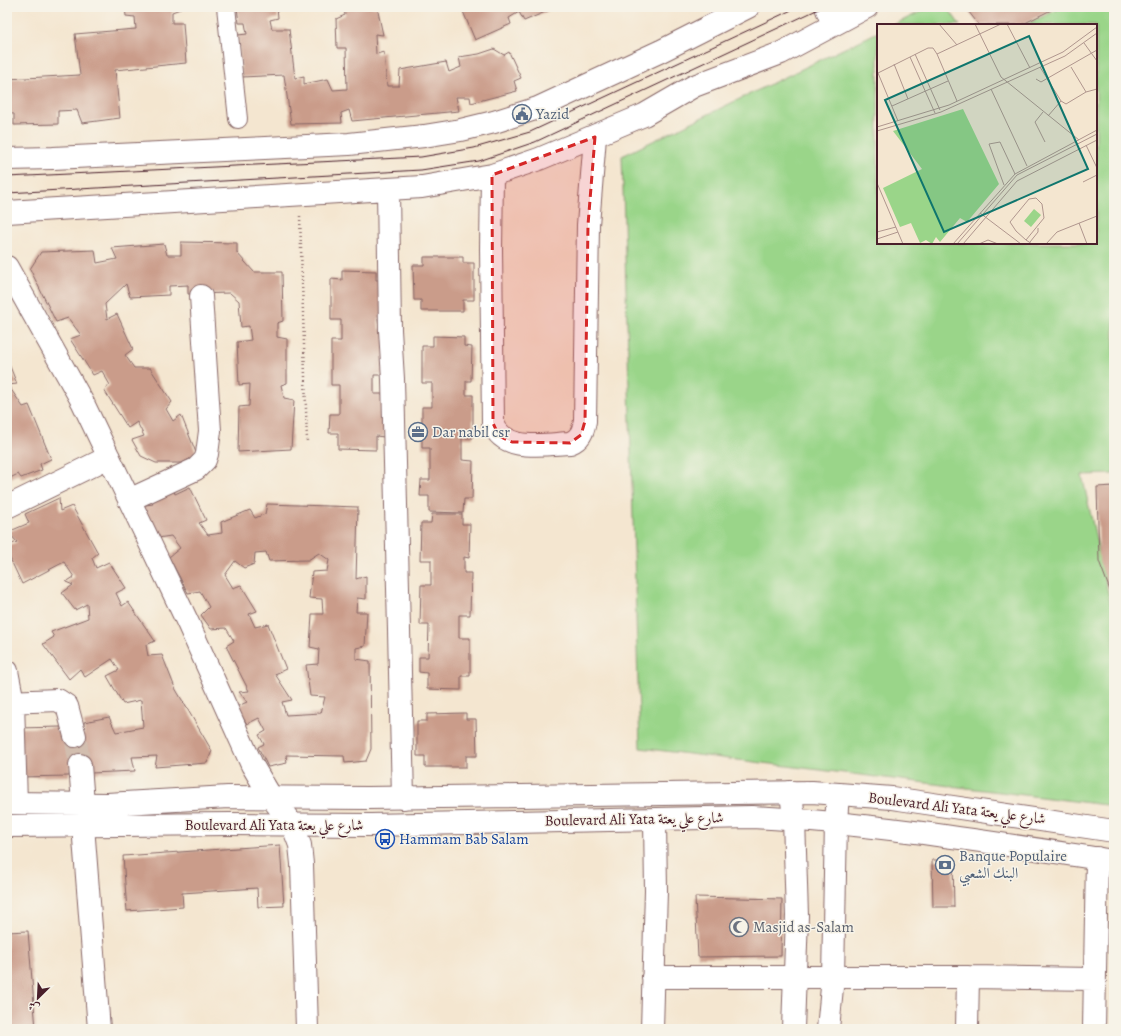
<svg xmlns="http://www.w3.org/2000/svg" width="1121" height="1036" font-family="Alegreya,Amiri,serif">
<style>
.green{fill:#9ad589;stroke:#727a5a}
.building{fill:#ca9c8a;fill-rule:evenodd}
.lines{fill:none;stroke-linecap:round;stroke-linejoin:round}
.minor-tunnel{stroke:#d2beaf;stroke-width:22;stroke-dasharray:22 11;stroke-linecap:butt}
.pedestrian-casing{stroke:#866565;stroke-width:20}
.minor-casing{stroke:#866565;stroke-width:24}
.tertiary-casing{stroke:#866565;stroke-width:24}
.path{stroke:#866565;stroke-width:2.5;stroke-dasharray:1 3;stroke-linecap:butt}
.pedestrian{stroke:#fff;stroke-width:18}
.minor{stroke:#fff;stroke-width:22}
.tertiary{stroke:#fff;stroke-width:22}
.tram{stroke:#4a1f2b;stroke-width:1}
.marked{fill:#d62828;fill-opacity:0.2;stroke:#d62828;stroke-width:3;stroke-dasharray:8 5;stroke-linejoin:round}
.labels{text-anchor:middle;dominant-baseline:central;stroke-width:3;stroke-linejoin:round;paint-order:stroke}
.service-label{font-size:15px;fill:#4e5e75;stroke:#f7f3e8;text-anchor:start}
.street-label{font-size:15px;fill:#4a1f2b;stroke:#f7f3e8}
.transit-label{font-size:15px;fill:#164399;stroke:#f7f3e8;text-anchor:start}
.worship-label{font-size:15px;fill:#5b616d;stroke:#f7f3e8;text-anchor:start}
.inset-road{fill:none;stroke:#b0968e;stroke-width:1}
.view{fill:#0f766e;fill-opacity:0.15;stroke:#0f766e;stroke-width:2}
.inset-edge{fill:none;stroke:#4a1f2b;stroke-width:2}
</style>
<rect width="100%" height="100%" fill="#f7f3e8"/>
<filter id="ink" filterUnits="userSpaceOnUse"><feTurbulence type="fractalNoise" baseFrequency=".025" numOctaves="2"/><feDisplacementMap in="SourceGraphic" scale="8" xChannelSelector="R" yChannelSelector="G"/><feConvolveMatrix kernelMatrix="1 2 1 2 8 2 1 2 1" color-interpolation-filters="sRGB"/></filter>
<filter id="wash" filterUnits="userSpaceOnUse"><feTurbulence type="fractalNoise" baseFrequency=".012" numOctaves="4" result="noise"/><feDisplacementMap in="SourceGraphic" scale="16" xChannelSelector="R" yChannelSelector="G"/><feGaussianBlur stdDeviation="0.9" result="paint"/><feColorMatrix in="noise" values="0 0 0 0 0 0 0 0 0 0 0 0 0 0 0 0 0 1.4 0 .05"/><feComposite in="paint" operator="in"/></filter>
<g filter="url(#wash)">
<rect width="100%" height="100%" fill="#f4e6d0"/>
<!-- green -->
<path class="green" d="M931 7H947L960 25H893Z
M1063 7H1114V474L1082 475 1114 620V806L640 748 622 156 878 32V243H1096V25H1025Z"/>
<g id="blocks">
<!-- building -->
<path class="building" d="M125 7H180V9L172 12V23H183L186 63 115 70 120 118 82 123 77 110 58 111V124L14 125V114L7 113V79L80 75 75 34 136 29 135 17 126 16Z
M237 7H277L278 18 270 20 272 29H289L295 78 304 76V84L328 79 333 90 347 89 346 48H337L336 19 345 15 344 7H377L383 35 375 34 376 54 384 52 387 86H399L400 70 446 62 449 72 461 67 459 57 479 54 494 49 504 55 509 52 521 78 514 81 517 91 471 103 470 97H456L459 111 352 121 349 110 341 113 342 123 291 124 284 75 242 77 238 35 247 34 245 23H239Z
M466 7H557L524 21 519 12 509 18 511 24 475 40 462 9Z
M965 7H1057L1021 25H979Z
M181 242 237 243V253L254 272H282L283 321 277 323V337L287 339V383L281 385 284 398 294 400 291 449 238 452 239 407 249 406 250 384 239 385 237 342 251 340 249 326 241 327 239 301 230 293 188 294V285L169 286V295L130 297 126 284 105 304 107 319 117 314 133 349 125 355 134 368H150L172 402 166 409 173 421 181 415 197 455 182 463H156L141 456 132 440 144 436 137 422 128 428 104 390 110 385 102 371 93 375 70 339 81 335 68 318 56 322 30 269 41 252 95 250 97 263 117 259 112 248 164 244 167 255H181Z
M424 257H463V263H474V300H463V311H421V300H414L413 265H424Z
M342 270 376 271V280H384V318H378L379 329H386L385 375H374V394H385L384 437 376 436V450L338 449V433H329L330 414H339V385H331V341H341V320H331V279L342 280Z
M433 336 464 337V346L472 347 471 381H466V395H473V438H462V460L473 461 472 499H464L463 513 429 512V496H420L421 480H430V448H422V407H432V383H422V346H433Z
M7 359 17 384 8 385 23 407 29 405 51 459 40 464 42 470 21 478 18 474 10 478 7 472Z
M172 485 175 494 190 487 206 520 199 523 208 535 222 533 221 522 250 510 255 518 265 514 267 504 358 507 356 579 366 576V599L357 598 356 612H367L365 646 356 648V659L370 661 371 749 366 761 345 763 344 756 286 755 287 763 268 767 258 747 264 744 259 735 266 731 259 718 247 724 236 707 247 702 239 692 249 691 226 646 234 641 226 628 211 629 201 615 209 607 200 591 188 593 169 557 180 548 171 536 151 539 138 506 153 504 146 494ZM266 552 269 561 308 560 319 553 329 560 327 571 312 572 309 598 322 599 323 614H312L310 647 319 649 318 664 306 665 310 696 325 697 321 713 286 715 282 702 292 700 275 674 286 669 268 624 255 627 249 614 257 611 241 585 233 588 225 575 235 561 244 568 254 564 255 553Z
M1114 486V601L1099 561 1097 487Z
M59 498 60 511 72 506 98 553 92 558 96 568 109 562 126 588 116 593 122 606 128 602 155 641 146 645 148 656 162 655 175 688 212 751 207 763 155 767 157 756 132 757 135 771 91 773 70 765 69 776 19 777V728L60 727 69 737 84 735V722L109 717 116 732 143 727 141 700 123 704 107 676 119 670 112 659 85 677 80 669 69 679 43 644 54 637 51 632 88 618 87 604 75 610 62 593 73 585 66 582 74 577 64 562 22 584 7 552V546L17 542 8 532 29 523 25 514Z
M432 514H462V524H470L469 558 464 557V573H471L470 615H459V638H470V676H461V690L427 689V673L419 672V657H428L429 625H420L421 585H431V560H420L421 523H431Z
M466 713V719H476L477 756H466V767H425V756H417V721H427V714Z
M280 845 284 906 258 907 257 888 182 893 183 907 127 911 123 856Z
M932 860H953L954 907H933Z
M695 897 782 899 781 956 698 957Z
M28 931 36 1029H7V932Z"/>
</g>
</g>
<g filter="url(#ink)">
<use href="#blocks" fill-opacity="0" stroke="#866565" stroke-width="1"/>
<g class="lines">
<!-- minor-tunnel -->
<path class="minor-tunnel" d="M75 736 80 765"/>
<!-- pedestrian casing -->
<g class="pedestrian-casing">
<path id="pedestrian" d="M226 7 238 119"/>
</g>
<!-- minor casing -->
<g class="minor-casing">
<path id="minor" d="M826 7 833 25
M7 159 53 158 349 144 424 136 461 130 494 122 538 108 661 51 748 7
M492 175 491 249 493 423C503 453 545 444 570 443 580 439 583 432 585 421L588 225 595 137
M388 189 390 330 393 379 403 798
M7 212 388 189 422 187 492 175 539 159 644 115 694 86 781 53 867 7
M7 267 83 403 188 623 252 765 271 797 292 824 300 845 302 864 307 1029
M129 500 196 469 205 460 207 454 210 431 201 296
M7 507 109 457
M7 671 13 702 16 803
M7 702 58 700 67 706 75 736
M80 765 83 803
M791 792 794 819 797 916 793 1029
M83 826 99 1029
M653 977H968L1094 979
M652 1029 656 891 655 820
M828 1029 833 977 836 822 838 794
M967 1029 968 977
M1094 1029 1097 858"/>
</g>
<!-- tertiary casing -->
<g class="tertiary-casing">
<path id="tertiary" d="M7 803 107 804 228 797 368 798 812 792 892 798 1114 831
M7 826 231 824 371 825 752 817C874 823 994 843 1114 861"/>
</g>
<!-- path -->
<path class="path" d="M300 216 307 441"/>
<!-- pedestrian -->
<use href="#pedestrian" class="pedestrian"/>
<!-- minor -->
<use href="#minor" class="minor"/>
<!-- tertiary -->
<use href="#tertiary" class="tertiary"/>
<!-- tram -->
<path class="tram" d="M7 177 421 157 474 148 530 132 798 7
M7 193 421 170 479 161 535 142 823 7"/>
</g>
</g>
<!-- marked area -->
<path class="marked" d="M595 137 588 225 585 421 581 435 570 443 512 442 499 436 493 423 492 175Z"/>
<!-- icons -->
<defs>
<g id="civic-ring" transform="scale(1)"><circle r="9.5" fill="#f7f3e8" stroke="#5c6f8a" stroke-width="1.5"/><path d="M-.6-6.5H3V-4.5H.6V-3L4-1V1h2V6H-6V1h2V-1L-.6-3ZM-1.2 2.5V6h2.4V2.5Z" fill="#5c6f8a"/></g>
<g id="office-ring" transform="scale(1)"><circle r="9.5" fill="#f7f3e8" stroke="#5c6f8a" stroke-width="1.5"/><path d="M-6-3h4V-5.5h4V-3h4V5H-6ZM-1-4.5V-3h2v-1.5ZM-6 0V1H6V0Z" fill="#5c6f8a"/></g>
<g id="bus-ring" transform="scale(1)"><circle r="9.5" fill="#f7f3e8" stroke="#1a4fb4" stroke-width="1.5"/><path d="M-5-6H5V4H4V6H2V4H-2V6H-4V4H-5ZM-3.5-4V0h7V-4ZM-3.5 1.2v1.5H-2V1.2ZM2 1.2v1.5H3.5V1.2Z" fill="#1a4fb4"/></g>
<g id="bank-ring" transform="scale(1)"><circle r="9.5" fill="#f7f3e8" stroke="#5c6f8a" stroke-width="1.5"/><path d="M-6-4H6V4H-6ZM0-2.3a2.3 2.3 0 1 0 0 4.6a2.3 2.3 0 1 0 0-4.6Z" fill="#5c6f8a"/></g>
<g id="mosque-ring" transform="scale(1)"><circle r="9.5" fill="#f7f3e8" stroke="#6b7280" stroke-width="1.5"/><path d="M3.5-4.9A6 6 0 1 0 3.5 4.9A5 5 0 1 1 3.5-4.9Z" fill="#6b7280"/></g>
</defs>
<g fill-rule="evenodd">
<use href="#civic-ring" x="522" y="114"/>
<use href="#office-ring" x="418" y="432"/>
<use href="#bus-ring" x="385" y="839"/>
<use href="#bank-ring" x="945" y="865"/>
<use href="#mosque-ring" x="739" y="927"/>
</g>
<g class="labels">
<!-- service labels -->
<g class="service-label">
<text x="536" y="114">Yazid</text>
<text x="432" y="432">Dar nabil csr</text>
<text x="959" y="856">Banque Populaire<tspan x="959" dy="17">البنك الشعبي</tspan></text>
</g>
<!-- street labels -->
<g class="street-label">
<text transform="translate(957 808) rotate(7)">Boulevard Ali Yata شارع علي يعتة</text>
<text transform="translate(634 819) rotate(-1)">Boulevard Ali Yata شارع علي يعتة</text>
<text x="274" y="825">Boulevard Ali Yata شارع علي يعتة</text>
</g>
<!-- transit labels -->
<g class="transit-label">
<text x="399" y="839">Hammam Bab Salam</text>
</g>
<!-- worship labels -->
<g class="worship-label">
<text x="753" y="927">Masjid as-Salam</text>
</g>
</g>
<!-- overview -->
<g transform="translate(877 24)">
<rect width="220" height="220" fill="#f4e6d0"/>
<path d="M86 85 122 160 90 198 83 194 63 218 59 213 55 220 49 216 43 219 34 199 23 203 6 164 45 145 16 107ZM157 185 164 191 154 203 147 197Z" fill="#9ad589"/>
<path class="inset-road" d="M62 0 80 21M98 0 124 53 202 116M130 0 153 44M207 19 220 37M38 30 63 86M60 30 124 0M33 33 58 89M17 40 31 75M163 43 184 77 189 80 209 68 220 65M194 43 209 68M159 55 164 58 220 26M114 65 150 142M15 82 71 57M166 88 158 98 168 118M171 92 184 77M21 97 1 49 51 24H56L60 30 80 77M0 103 72 81 186 28 220 3M0 107 64 88 188 32 220 9M209 121 220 144M206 158 220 151M0 159 26 220M127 161 112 120 123 118 138 150M103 189 144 220M202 199 210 220M0 208 19 203M0 215 21 208M149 216 167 194 165 180 159 174 152 175 133 198 139 207 149 216 155 220M153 218 161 208V204M76 220 138 150 220 106M80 220 140 151 220 110M86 220 140 157 220 116M102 220 111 216 121 220M169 220 180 208 220 192"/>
<path class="view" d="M152 12 211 145 67 208 8 76Z"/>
<rect width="220" height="220" class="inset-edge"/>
</g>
<!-- margin -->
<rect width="1121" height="1036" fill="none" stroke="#f7f3e8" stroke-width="24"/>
<!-- north arrow -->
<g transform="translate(38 998) rotate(204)" stroke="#f7f3e8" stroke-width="3" paint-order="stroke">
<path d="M0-3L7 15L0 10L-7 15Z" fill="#4a1f2b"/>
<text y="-6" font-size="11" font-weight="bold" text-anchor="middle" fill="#4a1f2b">ش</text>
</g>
</svg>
